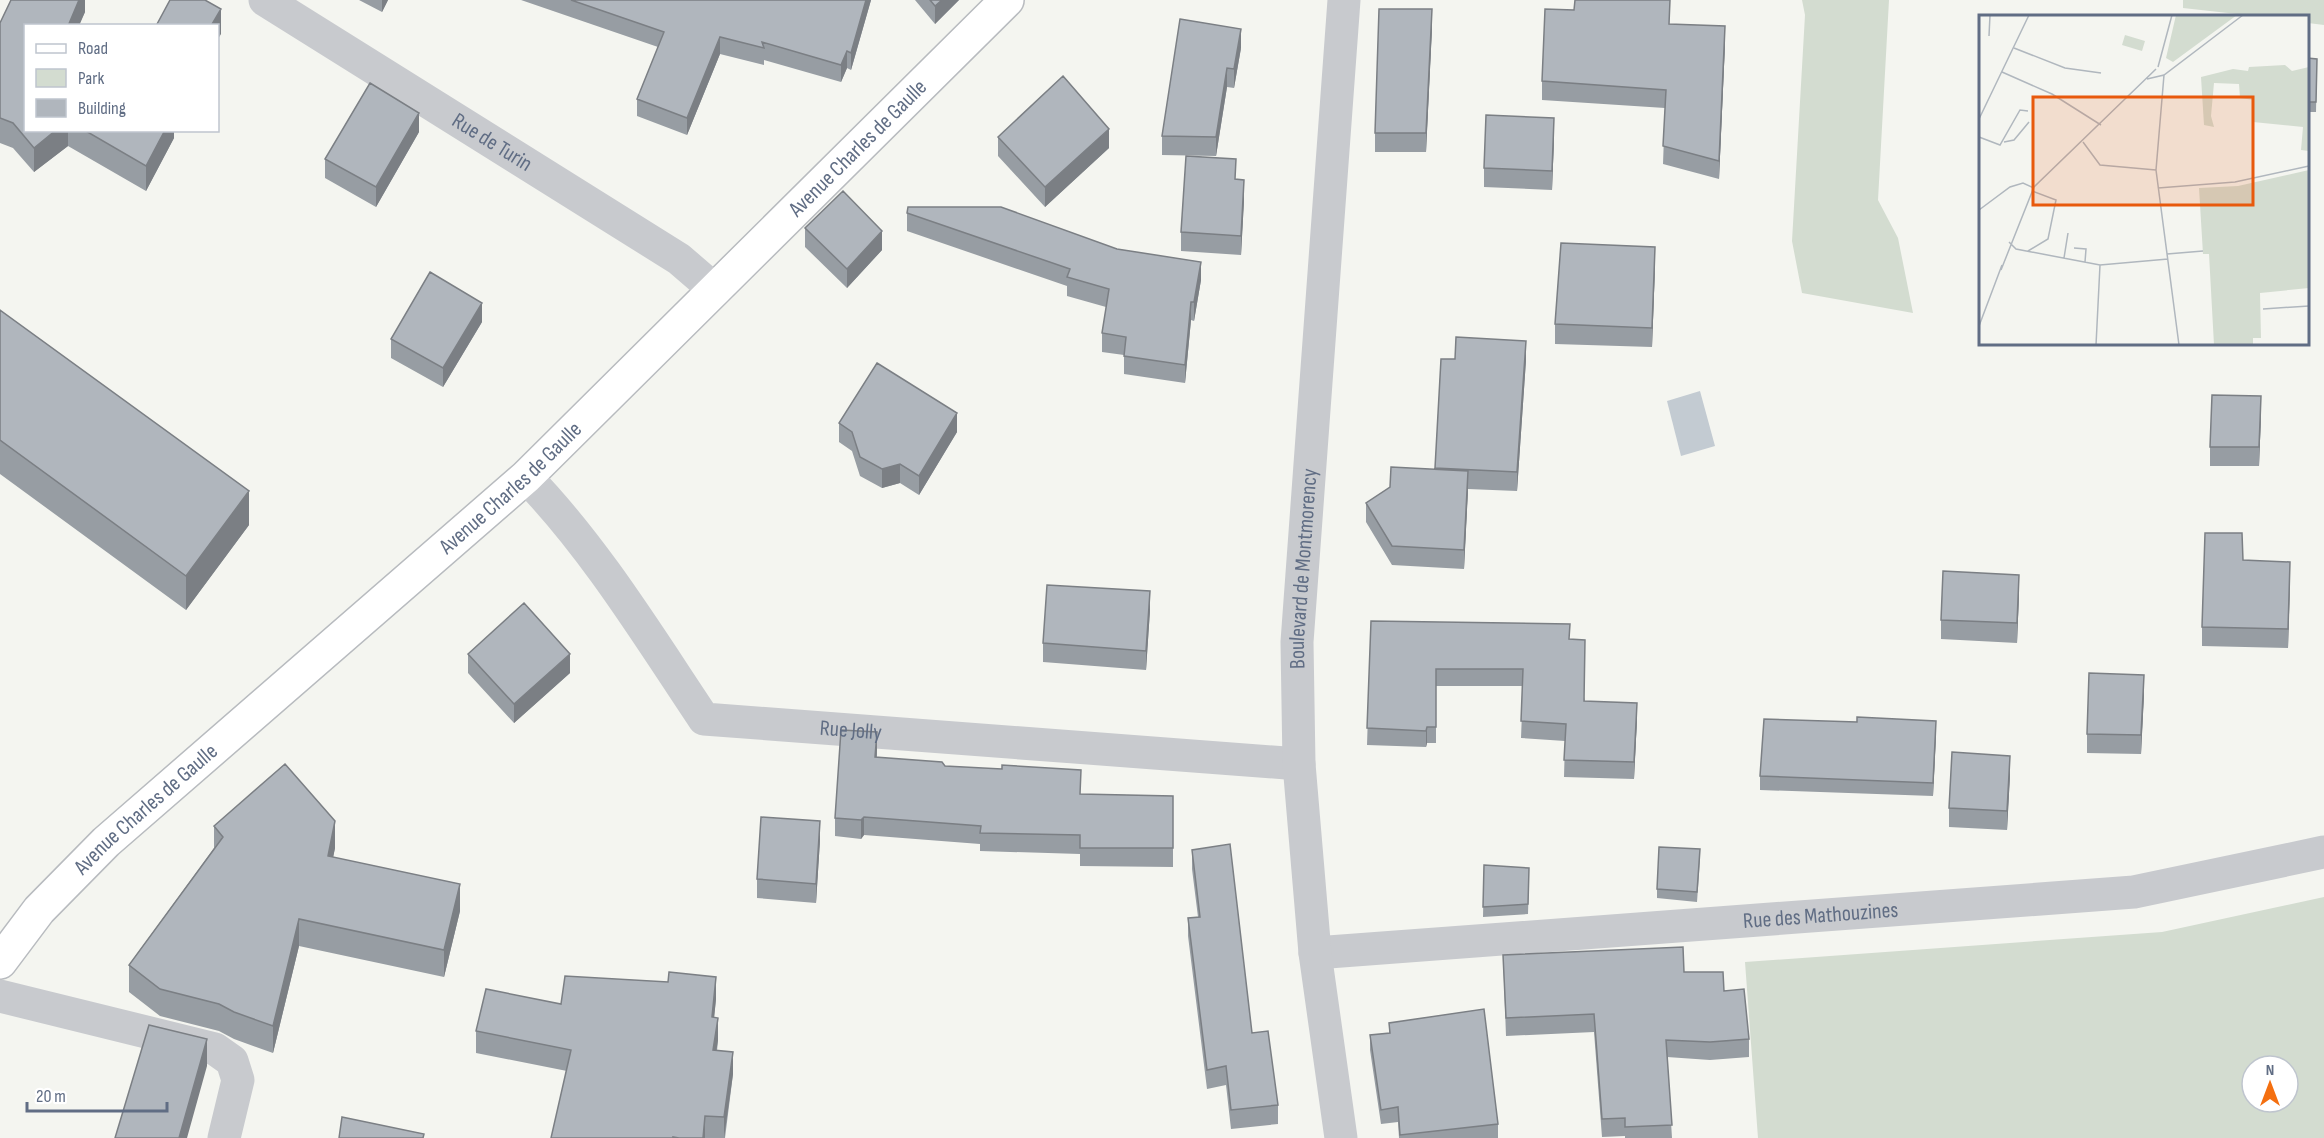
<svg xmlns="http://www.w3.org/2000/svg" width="2324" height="1138" font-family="'Sofia Sans Condensed',sans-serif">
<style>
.green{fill:#d3dcd0;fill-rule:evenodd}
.water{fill:#c3cbd2}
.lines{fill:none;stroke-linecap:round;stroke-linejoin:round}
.major-casing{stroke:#b8bbbf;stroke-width:36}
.minor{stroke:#c8cace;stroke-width:33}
.major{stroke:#fff;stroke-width:33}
.wall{fill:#979da3}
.shaded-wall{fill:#7b7f84}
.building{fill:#b0b6bd;stroke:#7b7f84;stroke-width:1.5}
.labels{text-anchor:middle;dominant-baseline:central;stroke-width:6;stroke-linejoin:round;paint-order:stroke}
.street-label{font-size:22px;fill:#606d84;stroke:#fff}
.inset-road{fill:none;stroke:#b0b7be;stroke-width:1.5}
.view{fill:#e8590c;fill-opacity:0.15;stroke:#e8590c;stroke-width:3}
.inset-edge{fill:none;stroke:#606d84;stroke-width:3}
</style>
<rect width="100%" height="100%" fill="#f4f5f0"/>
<!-- green -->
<path class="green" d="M1802 0H1889L1878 200 1898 238 1913 313 1802 293 1792 241 1805 15Z
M2183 0H2324V25L2308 23V16H2255L2183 8Z
M2324 897V1138H1758L1745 962 2162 932ZM2252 1066H2288V1102H2252Z"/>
<!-- water -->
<path class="water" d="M1700 391 1715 446 1681 456 1667 401Z"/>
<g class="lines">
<!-- major casing -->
<g class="major-casing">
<g id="major">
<path id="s5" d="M0 962 39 910 106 842 526 477 1007 0"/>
</g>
</g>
<!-- minor -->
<g class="minor">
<path id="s1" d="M265 0 679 259 715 290"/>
<path id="s2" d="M526 477C595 548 649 637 704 719L1299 764"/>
<path id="s3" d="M1315 953 2134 892 2324 852"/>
<path d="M0 996 215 1049 232 1061 238 1080 224 1138"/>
<path id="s4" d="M1341 1138 1315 953 1299 764 1297 642 1344 0"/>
</g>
<!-- major -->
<use href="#major" class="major"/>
</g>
<!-- wall -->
<path class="wall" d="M85 0V12L26 130H174V138L146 191 68 146 34 172 13 148 0 143V23Z
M359 0H388L382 12Z
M521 0H871L851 70 847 68 841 82 764 60V65L720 54 687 135 637 116V99L658 47Z
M915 0H959L935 24Z
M1670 0 1669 24 1725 44 1719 179 1663 164 1665 108 1542 100V81L1574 10Z
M1432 28 1426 152H1375V133Z
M1241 48 1234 88 1227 87 1216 156 1162 155V136Z
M2307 58 2317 59 2316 112H2307Z
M419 132 376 207 325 178V159Z
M998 137 1109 148 1045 207 998 156Z
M1554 138 1552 190 1484 187V168Z
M1236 179 1244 200 1241 255 1181 251V232Z
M907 213 1201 280 1194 321 1191 320 1185 383 1124 374V355L1102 352V333L1106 307 1067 296V286L907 231Z
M805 228 882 250 847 288 805 247Z
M1655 266 1652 347 1555 344V324Z
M0 310 249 525 186 610 0 474Z
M482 322 443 387 391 358V339Z
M1441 359 1526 360 1517 491 1468 489 1464 569 1392 565 1366 522V503L1435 469Z
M2261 415 2259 466H2210V447Z
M839 423 957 432 919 495 900 483 882 488 860 476 852 451 839 442Z
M2243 560 2290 581 2288 648 2202 646V627Z
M2019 594 2017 643 1941 639V620Z
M1150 610 1146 670 1043 662V643Z
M1371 621 1570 639 1585 701 1637 719 1634 779 1564 777 1565 741 1521 738 1523 686H1436V743H1427L1426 747 1367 745Z
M468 654 570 673 514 723 468 673Z
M2144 694 2141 754 2087 753V734Z
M1857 722 1936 734 1933 796 1760 790V776Z
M877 751V757L945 766 1081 794 1173 796V867L1080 866V854L980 851V844L864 835 861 839 835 836V818Z
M2010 775 2007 830 1949 827V808Z
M214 826 335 848 333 857 460 911 444 977 299 946 273 1053 234 1039 219 1031 160 1016 129 992V965L214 848Z
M820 840 816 903 757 898V879Z
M1192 850 1252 1033 1278 1105V1124L1231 1129 1226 1085 1207 1089 1188 936V918L1198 917 1192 869Z
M1700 859 1697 902 1657 898V889Z
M1484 865 1529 878 1528 914 1483 917Z
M1503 955 1684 972 1724 991 1749 1039V1057L1710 1060 1667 1057 1672 1138H1625V1136L1602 1137 1594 1032 1506 1036Z
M716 999 714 1017 718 1040 717 1051 733 1074 725 1138H551L567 1071 476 1053V1031Z
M1389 1023 1498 1124V1138H1399L1398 1122 1381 1124 1370 1050V1035L1389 1033Z"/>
<!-- shaded-wall -->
<path class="shaded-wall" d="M79 0H85V12L79 26H68Z
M382 0H388L382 12Z
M866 0H871L851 70V53Z
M942 0H959L935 24V6Z
M221 9V34L218 39V26H211Z
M1432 9V28L1426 152V133Z
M1725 26V44L1719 179V161Z
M1241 29V48L1234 88V69Z
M720 37V54L687 135V118Z
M847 51V68L841 82V65Z
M1227 68V87L1216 156V137Z
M419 113V132L376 207V187Z
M1554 118V138L1552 190V171Z
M1109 129V148L1045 207V187Z
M56 130H68V146L34 172V148Z
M164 130H174V138L146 191V166Z
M1244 180V200L1241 255V236Z
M882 231V250L847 288V269Z
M1655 247V266L1652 347V328Z
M1201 262V280L1194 321V302Z
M1191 302V320L1185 383V365Z
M482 303V322L443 387V368Z
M1526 341V360L1517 491V472Z
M2261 396V415L2259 466V447Z
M957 413V432L919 495V476Z
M900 464V483L882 488V469Z
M1468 471V490L1464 569V550Z
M249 491V525L186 610V576Z
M2290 562V581L2288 648V629Z
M2019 575V594L2017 643V623Z
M1150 591V610L1146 670V651Z
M570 654V673L514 723V704Z
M2144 675V694L2141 754V735Z
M1637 703V719L1634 779V762Z
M1936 721V734L1933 796V783Z
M1427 727V743L1426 747V731Z
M877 732V751L875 775V757Z
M2010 756V775L2007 830V811Z
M864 817V835L861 839V820Z
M335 821V848L328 883V856Z
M820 821V840L816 903V884Z
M460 884V911L444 977V950Z
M299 919V946L273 1053V1026Z
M716 977V999L712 1039V1017Z
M718 1018V1040L713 1072V1050Z
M207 1039V1066L187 1138H179Z
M733 1052V1074L724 1138V1117Z
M705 1116V1138H703Z"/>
<!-- building -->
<path class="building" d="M11 0H79L68 26H26V130H56L34 148 13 123 0 118V23Z
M170 0H205L221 9 211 26H156Z
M571 0H866L851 53 847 51 841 65 762 42 764 48 720 37 687 118 637 99 664 32Z
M930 0H942L935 6Z
M1575 0H1670L1669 24 1725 26 1719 161 1663 146 1666 90 1542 81 1545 9 1574 10Z
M1379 9H1432L1426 133H1375Z
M1180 19 1241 29 1234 69 1227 68 1216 137 1162 136Z
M2307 58 2317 59 2316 102H2307Z
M1063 76 1109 129 1045 187 998 137Z
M370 83 419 113 376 187 325 159Z
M1486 115 1554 118 1552 171 1484 168Z
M84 130H165L146 166Z
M1186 156 1236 159 1235 179 1244 180 1241 236 1181 232Z
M843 191 882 231 847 269 805 228Z
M908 207H1001L1117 249 1201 262 1194 302H1191L1185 365 1124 356 1126 337 1102 333 1109 289 1067 277 1070 269 907 213Z
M1561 243 1655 247 1652 328 1555 324Z
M430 272 482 303 443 368 391 339Z
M0 310 249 491 186 576 0 440Z
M1456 337 1526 341 1517 472 1435 468 1441 359H1455Z
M877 363 957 413 919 476 900 464 882 469 860 457 852 432 839 423Z
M2212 395 2261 396 2259 447H2210Z
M1391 467 1468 471 1464 550 1392 546 1366 503 1390 487Z
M2205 533H2242L2243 560 2290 562 2288 629 2202 627Z
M1943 571 2019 575 2017 623 1941 620Z
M1047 585 1150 591 1146 651 1043 643Z
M524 603 570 654 514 704 468 654Z
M1371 621 1570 624 1569 639 1585 640 1584 701 1637 703 1634 762 1564 760 1566 724 1521 721 1523 669H1436V727H1427L1426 731 1367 728Z
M2089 673 2144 675 2141 735 2087 734Z
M1857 717 1936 721 1933 783 1760 776 1764 719 1857 722Z
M841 730 877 732 875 757 942 762 945 766 1002 769V765L1081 770 1080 794 1173 796V848H1080V835L980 833 981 826 864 817 861 820 835 818Z
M1952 752 2010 756 2007 811 1949 808Z
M285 764 335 821 328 856 460 884 444 950 299 919 273 1026 234 1012 219 1004 160 989 129 965 223 837 214 826Z
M761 817 820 821 816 884 757 879Z
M1230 844 1252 1033 1268 1031 1278 1105 1231 1110 1226 1066 1207 1070 1188 918 1200 917 1192 850Z
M1659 847 1700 849 1697 892 1657 889Z
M1484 865 1529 868 1528 904 1483 907Z
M1683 947 1684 972H1723L1724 991 1744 989 1749 1039 1710 1042 1666 1040 1672 1125 1625 1127V1118L1602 1119 1594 1014 1506 1018 1503 955Z
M669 972 716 977 712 1017 718 1018 713 1050 733 1052 724 1117 705 1116 703 1138H679L673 1137V1138H551L571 1050 476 1031 486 989 561 1004 565 976 668 982Z
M1484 1009 1498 1124 1400 1135 1398 1107 1381 1110 1370 1035 1390 1033 1389 1023Z
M149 1025 207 1039 179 1138H115Z
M342 1117 424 1134 423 1138H339Z"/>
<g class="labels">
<!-- street labels -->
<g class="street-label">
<text stroke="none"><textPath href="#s1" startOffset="268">Rue de Turin</textPath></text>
<text stroke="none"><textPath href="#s5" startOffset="1184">Avenue Charles de Gaulle</textPath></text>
<text stroke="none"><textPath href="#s5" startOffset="698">Avenue Charles de Gaulle</textPath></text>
<text stroke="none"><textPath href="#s4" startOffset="572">Boulevard de Montmorency</textPath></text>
<text stroke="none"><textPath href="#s2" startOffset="448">Rue Jolly</textPath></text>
<text stroke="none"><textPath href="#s5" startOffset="212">Avenue Charles de Gaulle</textPath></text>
<text stroke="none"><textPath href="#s3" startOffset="507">Rue des Mathouzines</textPath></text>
</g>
</g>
<!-- overview -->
<g transform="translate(1979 15)">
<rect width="330" height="330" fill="#f4f5f0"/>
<path d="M197 0H258L194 47 187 43ZM146 20 166 26 163 36 143 30ZM306 50 313 56 330 52V136L322 135 324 112 274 107 275 85 261 83 260 69 235 68 232 101 235 112 225 110 222 62 254 54 269 56 270 52ZM330 155V273L281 278 282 323H274V330H235L230 239H224L220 173 259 171Z" fill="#d3dcd0"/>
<path class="inset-road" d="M10 21 11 0M35 33 86 53 122 58M179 52 193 0M23 57 73 79 122 110M185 60 177 155 200 330M168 64 185 60 264 0M0 104 50 0M0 122 21 130 41 95 49 96M25 127 35 125 50 107M104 127 121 150 177 155M179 173 256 167 330 151M0 195 31 172 44 168 55 173M30 227 37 234 121 250 189 244M95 233 107 234 106 247M49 236 69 224 77 185 53 176M188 239 224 236M85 243 89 218M22 255 55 172 177 54M284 294 330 291M0 311 23 250M117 330 121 250"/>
<path class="view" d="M54 82H274V190H54Z"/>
<rect width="330" height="330" class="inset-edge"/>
</g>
<!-- legend -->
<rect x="24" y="24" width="195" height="108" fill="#ffffff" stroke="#bfc5ce" stroke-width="1.5"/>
<rect x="36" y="44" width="30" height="9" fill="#ffffff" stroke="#bfc5ce" stroke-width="1.5"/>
<text x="78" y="54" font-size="18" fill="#606d84">Road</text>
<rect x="36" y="69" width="30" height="18" fill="#d3dcd0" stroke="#bfc5ce" stroke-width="1.5"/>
<text x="78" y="84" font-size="18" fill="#606d84">Park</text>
<rect x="36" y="99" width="30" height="18" fill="#b0b6bd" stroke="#bfc5ce" stroke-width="1.5"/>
<text x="78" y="114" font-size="18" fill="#606d84">Building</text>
<!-- north arrow -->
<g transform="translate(2270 1084)"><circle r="28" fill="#ffffff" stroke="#bfc5ce" stroke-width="1.5"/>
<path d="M0-4.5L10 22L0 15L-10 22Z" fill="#f46f10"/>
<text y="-9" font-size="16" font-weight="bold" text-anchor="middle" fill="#606d84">N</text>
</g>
<!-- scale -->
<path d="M27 1102v9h140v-9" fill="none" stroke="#606d84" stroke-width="3"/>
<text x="36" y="1102" font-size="18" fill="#606d84" stroke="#ffffff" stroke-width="4.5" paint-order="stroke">20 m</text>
</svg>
